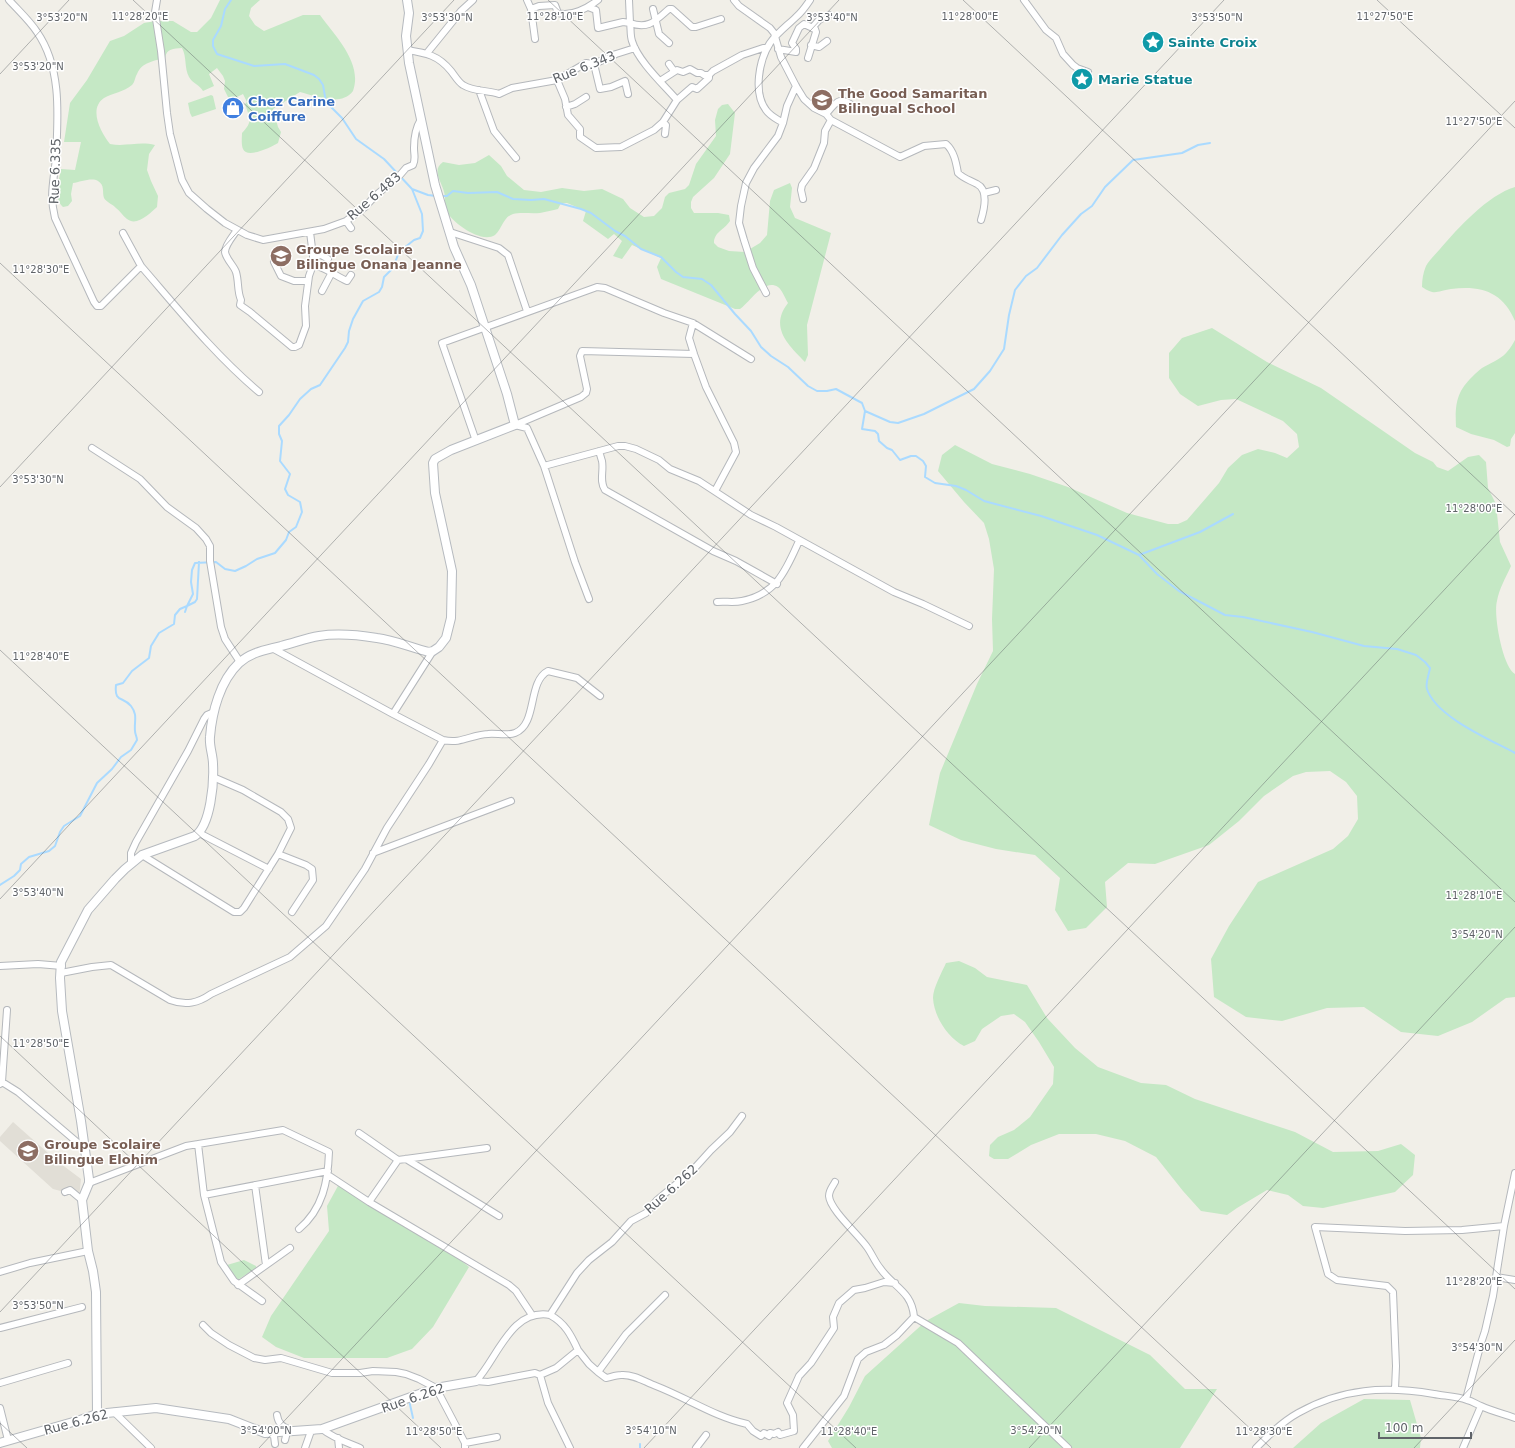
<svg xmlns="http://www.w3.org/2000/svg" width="1515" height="1448" font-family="'DejaVu Sans',sans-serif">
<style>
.education{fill:#e1ded6}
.green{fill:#c5e8c5}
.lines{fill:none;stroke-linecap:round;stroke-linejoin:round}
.stream{stroke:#aadaff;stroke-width:2}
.street-casing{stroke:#b5b8bc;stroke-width:8}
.secondary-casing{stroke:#b6babf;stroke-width:10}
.street{stroke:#fff;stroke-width:6}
.secondary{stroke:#fff;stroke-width:8}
.ticks{fill:none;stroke:#5f6368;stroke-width:1;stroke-opacity:0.45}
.labels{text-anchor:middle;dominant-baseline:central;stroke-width:3;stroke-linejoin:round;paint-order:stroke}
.culture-label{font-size:13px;font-weight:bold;fill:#0d838f;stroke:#fff;text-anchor:start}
.street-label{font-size:13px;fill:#5f6368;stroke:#fff}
.education-label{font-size:13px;font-weight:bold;fill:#785e54;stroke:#fff;text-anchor:start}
.shop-label{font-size:13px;font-weight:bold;fill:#366cbe;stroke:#fff;text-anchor:start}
.ticks-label{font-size:10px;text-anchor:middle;fill:#5f6368;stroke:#fff;stroke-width:3;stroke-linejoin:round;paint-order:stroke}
</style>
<rect width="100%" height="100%" fill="#f1efe8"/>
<!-- education -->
<path class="education" d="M13 1122 57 1161 81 1179 79 1198 72 1194 53 1189 0 1141V1137Z"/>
<!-- green -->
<path class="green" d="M220 0H260L251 8 249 16 255 25 264 31 303 15H320C335 36 363 63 353 91 341 107 316 96 300 92L273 109 278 127 281 132 278 143C272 147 247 159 243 149 241 144 242 137 242 133 253 121 250 119 245 104L247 102 243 94 233 99 228 97 224 89 225 81 223 76 217 68 209 74 214 86 203 91C200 85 192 83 189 77 184 68 187 57 182 48 173 49 167 48 165 58 154 61 142 62 137 74 135 77 135 82 132 85 124 92 113 93 104 98 88 109 101 133 110 144 126 147 139 141 155 145L149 154 147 170 151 181 158 196 157 207C150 213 137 227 127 219 123 216 120 211 116 208 113 204 107 203 104 198 102 192 105 185 98 181 92 177 80 182 73 183L71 194 72 201 68 206 63 207C53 198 59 181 61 169L75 170 81 142H64L70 103 87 80 110 41 124 36 144 23 156 21H173L191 32H197L211 18Z
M211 95 213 96 216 109 192 117 190 113 188 103Z
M728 104 735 113 730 154 714 178 693 197 691 202V208L694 213H718L729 215 730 221C724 230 714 232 714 243L718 247 729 251 745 252 760 243 767 235 770 201 774 190 790 183 792 188 790 207 795 218 831 233 807 325 808 355 805 362C788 345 769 327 788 303 785 298 782 290 778 287 764 278 750 302 740 309H735L661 279 657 267 661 258 632 245 622 259 613 256 622 241 614 234 608 239 583 221 586 211 567 203H561L558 209C553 210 546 212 540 213 531 214 521 212 513 214 503 217 502 229 495 235 481 244 453 223 446 211 444 206 446 198 444 192 442 182 431 170 443 162L459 165 475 163 489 155 501 166 507 176 524 190 541 192 562 188 584 191 602 189 623 199 630 208 644 217 654 216 662 208 665 197 669 193 685 189 689 185 696 164 716 136 715 120 718 109 722 105Z
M1515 187V321C1503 292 1481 285 1451 289 1437 291 1435 296 1422 287 1422 280 1423 273 1426 266 1429 260 1435 255 1440 249 1458 228 1488 195 1515 187Z
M1212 328 1267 362 1321 388 1415 453 1433 462 1437 467 1448 471 1468 457 1479 455 1486 462 1488 488 1496 504 1500 542 1511 566C1506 577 1499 589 1497 601 1493 615 1503 668 1515 674V997L1506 998 1472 1022 1438 1036 1401 1032 1364 1007 1327 1008 1282 1021 1246 1017 1214 997 1211 959 1229 926 1258 882 1333 849 1348 836 1358 819 1357 796 1346 782 1330 771 1306 772 1293 776 1264 796 1239 821 1209 845 1155 864 1128 863 1105 882 1107 907 1086 928 1068 931 1055 910 1060 878 1035 855 996 849 961 840 929 825 940 773 977 684 993 651 992 619 994 569 989 539 984 523 964 502 938 471 942 455 955 445 992 464 1030 474 1068 487 1127 513 1168 524H1178L1187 520 1219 483 1228 468 1242 455 1258 449 1275 453 1287 458 1299 447 1297 434 1283 421 1236 399 1221 400 1198 406 1180 394 1169 378V353L1182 338Z
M1515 340V433L1511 439 1510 446 1507 447 1494 440 1471 434 1456 427C1455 405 1456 392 1473 376 1476 373 1479 370 1482 368 1500 358 1505 358 1515 340Z
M959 961 975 968 987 977 1027 985 1047 1018 1075 1048 1098 1067 1141 1083 1166 1085 1195 1099 1295 1132 1333 1152 1378 1151 1401 1144 1415 1155 1413 1175 1395 1192 1323 1208 1303 1206 1288 1195 1267 1190 1237 1208 1227 1215 1201 1211 1183 1191 1156 1157 1125 1141 1096 1134H1059L1031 1145 1008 1159H994L989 1156 990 1145 998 1137 1014 1130 1030 1117 1053 1084 1054 1067 1039 1042 1025 1022 1014 1014 1001 1016 982 1029 975 1041 964 1046C948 1038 934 1017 933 998 933 988 942 972 946 963Z
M339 1184 446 1248 469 1267 433 1327 412 1349 387 1358H304L276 1347 262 1337 271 1316 329 1231 327 1206Z
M244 1260 256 1266V1268L239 1279H235L225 1266 227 1265Z
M959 1303 985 1306 1056 1308 1150 1355 1185 1389H1217L1180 1448H832L828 1441 849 1407 865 1376 926 1321Z
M1364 1399 1410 1400 1421 1438 1420 1448H1293L1321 1423Z"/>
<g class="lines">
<!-- stream -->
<path class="stream" d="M412 189 428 195 436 196
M440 196H447L453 191 468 193 497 192 513 199 531 200 544 199 581 209 591 213 615 231 625 236 641 249 661 257 676 272 683 277 702 279 711 285 735 314 751 331 761 347 771 356 788 367 808 386 817 391H827L836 389 862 403 865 411 862 429 875 431 878 434 879 441 887 448 892 450 900 460 911 456H916L923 461 926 466 925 477 935 483 956 486 966 490 984 501 1041 516 1097 535 1139 555 1157 574 1179 591 1225 615 1243 617 1312 632 1364 646 1397 649 1416 655 1425 662 1430 668C1429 675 1425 683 1427 689 1436 717 1491 740 1515 753
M865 411 890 422 898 423 924 414 974 389 990 371 1004 349 1009 315 1015 290 1026 276 1037 268 1062 235 1081 214 1092 206 1105 187 1133 160 1182 153 1198 145 1210 143
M1139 555 1200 532 1233 514
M185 612 187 606 195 602 197 599 199 562
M0 885 14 876 20 870 21 864 29 857 49 851 55 846 60 832 64 826 80 816 97 783 112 769 121 757 131 750 137 740C137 737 135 734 135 731 134 721 138 715 131 706 123 696 114 703 116 685L123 683 132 671 149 658 151 646 159 633 174 624 175 615 180 609 187 606 193 594 191 582 192 570 195 563 216 562 225 569 235 571 246 566 257 559 275 553 286 540 289 532 296 527 302 512 300 502 288 495 285 489 290 474 280 461 282 441 279 434V426L289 415 300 399 311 389 320 385 345 348 348 342 349 331 353 319 363 301 379 292 382 287 384 277 393 268 399 252 414 240 420 238 423 231 422 214 412 189 384 159 356 139 342 118 326 102 323 85 319 79 314 75 285 64 254 66 217 54 213 46V40L221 26 225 9 231 0
M409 1400 413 1418
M640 1444V1448"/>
<!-- street casing -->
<g class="street-casing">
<path id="street" d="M9 0C18 10 30 21 37 32 62 68 58 116 56 157 54 181 49 194 55 218L94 302 97 306H101L141 266C179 310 215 355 259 392
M157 0 155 12 156 19 161 51 167 113 170 134 182 180 189 193 207 209 225 223 247 235 263 240 324 229 346 221 365 207 375 196 400 175 406 168 413 165C416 159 414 155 414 148 414 139 416 127 421 119
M527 0 531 9 539 6 555 5 558 13C571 17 588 8 598 0
M629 0 630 23C649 30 656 20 669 9H672L692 27H696L721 19
M734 0 739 6 770 28 774 33 781 57 796 86 804 99 814 108 826 114 831 120 900 157 924 146 946 144C954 151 956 162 958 173 964 179 970 180 977 184 989 190 984 210 981 220
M1024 0 1046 30 1056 38 1063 54 1073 65 1077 68 1088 72
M588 7 596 10 598 28 623 22 630 23C631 29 630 35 632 41 638 61 663 84 677 100
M531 9 535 39
M653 9 659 34 669 43
M812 28 819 20 829 15
M811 45 819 47 827 41
M778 49 796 52V49L792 43 799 28 804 24 815 29 816 32 808 58
M407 50C426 53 438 55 451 71 455 76 458 82 463 85 474 92 488 90 499 94L512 88 557 80 586 63 594 64 616 54 635 48
M427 53 461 11 473 0
M594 64 600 89 611 87 625 81 628 94
M669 64 674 71
M557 80 565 99 568 115 580 129V137L596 148 621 147 654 130 663 122 677 100 692 87 697 89 709 78V75L713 71 742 55 763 48H767
M660 81 677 70 683 72 690 69 697 73H701L704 75H709
M479 90 494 131 516 158
M566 107 575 104 586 97
M826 114C836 102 840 95 854 107
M663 122 666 125 665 134
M783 123C777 119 770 116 766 110 753 93 759 60 770 43 777 33 788 25 796 17 802 12 806 6 810 0
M984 193 996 190
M803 199 801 190 802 185 814 168 824 143 825 131 831 120
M346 221 351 228
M237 230C233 236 225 245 225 252 226 259 234 266 236 272 239 282 237 291 241 300L240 305 250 312 292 347H295L299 345 306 326 305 306 309 276 313 265V256L310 232
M450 232 499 248 508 255 527 311
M123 233 141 266
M313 256 321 255 328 259
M274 262 281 276 294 281H308
M313 265C326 267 335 276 347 281L351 275
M322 291 331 274
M766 293 753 268 744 240 739 223 741 206 746 183 754 168 778 136 783 123 787 106 796 86
M693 323 689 338 694 354 706 387 734 443 736 452 715 491
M515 425 527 428 544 466 618 446H625L636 449 659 460 670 469 699 481 751 515 776 527 894 592 923 604 969 626
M515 425 581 397 586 393 587 389 580 356 582 351 694 354
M476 441 442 343 597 287 605 288 664 313 693 323 751 359
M92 448 140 479 167 507 196 528 206 539 210 546V561L221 627 225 639 240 662
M599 451C600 454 601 458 602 461 604 471 599 481 605 490L713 551 736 561 777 584
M544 466 575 562 589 599
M717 602C725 601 734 603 742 601 777 594 786 570 799 541
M272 648 393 714
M433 651 393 714 443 740
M199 833 269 869
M373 853 511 801
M278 854 306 865 312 869 313 880 292 912
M142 855 234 912H240L244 908 278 854 291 828 288 819 281 812 243 790 213 777
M131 864V853L136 842 188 751 204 719 207 715 214 712
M0 966 38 964 62 966
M61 973 92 967 111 965 170 1000C186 1006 198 1003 211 994L290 957 326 926 365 869 387 828 429 764 443 740C462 744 470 735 488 734 496 733 507 736 515 733 538 724 527 682 548 671L577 678 600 696
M2 1082 18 1092 84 1148
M0 1084 2 1082 7 1010
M359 1133 398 1160 487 1148
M198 1144 204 1195 221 1262 234 1281 262 1301
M406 1159 499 1216
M328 1175 369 1202 509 1285 516 1291 532 1315
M89 1183 186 1146 283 1130 329 1152C328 1181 323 1209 299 1229
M255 1185 266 1265
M65 1192 70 1190 82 1200
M204 1195 328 1171
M369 1202 398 1160
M0 1272 30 1263 88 1251
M1496 1277 1515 1280
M238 1285 290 1248
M550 1315C565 1323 571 1335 578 1350
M914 1317 958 1343 1068 1448
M203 1325 211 1333 229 1345 254 1358 265 1360 281 1358 332 1373H360L373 1371 396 1372 406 1374 419 1379 436 1388 465 1443V1448
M0 1328 82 1307
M598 1372 606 1378C611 1377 616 1375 621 1375 634 1374 645 1382 656 1386 687 1398 715 1417 747 1424L753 1431 761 1436 764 1433 769 1436 770 1433 774 1434 778 1432 780 1435 794 1431 793 1415 787 1403 799 1376 811 1363 834 1328 833 1317 839 1303 854 1290 865 1288 884 1282 895 1283
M540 1375 548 1403 570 1448
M476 1381C497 1359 511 1308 550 1315L577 1273 589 1260 612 1242 631 1221 646 1213 657 1200 692 1171 711 1150 730 1132 742 1116
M476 1381 488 1382 535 1373 540 1375 556 1368 578 1350 589 1364 598 1372 626 1334 665 1295
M0 1383 68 1363
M1395 1389 1396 1366 1393 1292 1387 1286 1337 1280 1328 1274 1315 1227 1405 1231 1462 1230 1504 1226
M1466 1399 1481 1343 1485 1331 1493 1296 1504 1226 1515 1173
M0 1408 8 1440
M114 1412 151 1448
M277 1415C278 1423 283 1428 291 1430
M322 1429C333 1438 346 1442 360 1448
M270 1433 274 1436 275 1444
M338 1438 339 1448
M285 1440 287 1432
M465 1443 497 1437
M305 1448 311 1431 315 1430
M696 1448 706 1435
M803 1448 844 1396 858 1359 866 1352 884 1345 897 1335 914 1317C912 1291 893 1287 880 1268 875 1262 872 1254 867 1247 859 1235 830 1210 829 1196 829 1190 833 1186 835 1182
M1256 1448C1269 1435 1282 1422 1298 1413 1342 1388 1385 1386 1434 1394 1444 1396 1457 1396 1467 1400 1472 1401 1476 1404 1481 1406 1492 1411 1504 1414 1515 1418
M1463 1448 1481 1406"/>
</g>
<!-- secondary casing -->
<g class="secondary-casing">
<path id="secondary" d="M97 1414 96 1292 93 1271 88 1251 82 1200 89 1183V1179L81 1121 62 1011 60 978 61 962 88 910 115 879 125 869 142 855 195 836C211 825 214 782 213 764 213 755 209 746 210 737 212 712 220 681 239 663 251 652 266 650 281 646 294 643 306 638 319 636 338 633 358 635 377 638 394 640 412 648 429 652L433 651 439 647 446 638 451 618 452 571 435 493 433 463 435 459 451 450 515 425 507 394 471 285 454 247 435 185 409 63 406 36 409 13 407 0
M0 1443 80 1420 97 1414 156 1408 229 1419 265 1433 322 1429 436 1388 476 1381"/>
</g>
<!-- street -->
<use href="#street" class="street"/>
<!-- secondary -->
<use href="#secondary" class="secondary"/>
</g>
<!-- ticks -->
<path class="ticks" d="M133 0 1515 1289M548 0 1515 902M963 0 1515 515M1377 0 1515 128M0 74 69 0M0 263 1271 1448M0 487 454 0M0 650 856 1448M0 899 839 0M0 1036 441 1448M0 1312 1224 0M0 1423 27 1448M259 1448 1515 101M644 1448 1515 514M1029 1448 1515 927M1414 1448 1515 1340"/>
<!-- icons -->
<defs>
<g id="sight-disc" transform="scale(1.15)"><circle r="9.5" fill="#0f9aa8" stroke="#fff"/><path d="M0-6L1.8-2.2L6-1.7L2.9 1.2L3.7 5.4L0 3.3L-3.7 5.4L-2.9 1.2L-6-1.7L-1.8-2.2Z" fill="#fff"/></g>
<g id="school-disc" transform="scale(1.15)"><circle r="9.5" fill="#8d6e63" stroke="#fff"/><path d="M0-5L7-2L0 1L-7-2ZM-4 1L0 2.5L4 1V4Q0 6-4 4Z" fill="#fff"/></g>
<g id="shop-disc" transform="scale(1.15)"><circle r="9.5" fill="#3f7fe0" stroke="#fff"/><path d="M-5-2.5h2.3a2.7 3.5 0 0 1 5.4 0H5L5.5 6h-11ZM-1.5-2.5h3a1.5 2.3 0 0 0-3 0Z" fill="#fff"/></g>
</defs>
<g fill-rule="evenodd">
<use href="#sight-disc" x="1153" y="42"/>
<use href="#sight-disc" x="1082" y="79"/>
<use href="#school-disc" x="822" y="100"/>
<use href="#shop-disc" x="233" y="108"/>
<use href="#school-disc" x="281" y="256"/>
<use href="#school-disc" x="28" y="1151"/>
</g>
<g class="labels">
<!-- culture labels -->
<g class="culture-label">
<text x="1168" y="42">Sainte Croix</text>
<text x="1098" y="79">Marie Statue</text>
</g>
<!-- street labels -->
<g class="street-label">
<text transform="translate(584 67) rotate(-22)">Rue 6.343</text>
<text transform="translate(55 171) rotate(-88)">Rue 6.335</text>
<text transform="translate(374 196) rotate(-41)">Rue 6.483</text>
<text transform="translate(671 1189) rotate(-42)">Rue 6.262</text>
<text transform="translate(413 1398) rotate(-19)">Rue 6.262</text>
<text transform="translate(76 1422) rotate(-15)">Rue 6.262</text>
</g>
<!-- education labels -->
<g class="education-label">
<text x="838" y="93">The Good Samaritan<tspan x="838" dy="15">Bilingual School</tspan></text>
<text x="296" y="249">Groupe Scolaire<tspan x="296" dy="15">Bilingue Onana Jeanne</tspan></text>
<text x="44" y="1144">Groupe Scolaire<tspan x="44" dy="15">Bilingue Elohim</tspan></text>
</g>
<!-- shop labels -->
<g class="shop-label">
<text x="248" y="101">Chez Carine<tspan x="248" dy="15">Coiffure</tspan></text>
</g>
</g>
<g class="ticks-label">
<text x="555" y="20">11°28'10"E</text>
<text x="970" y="20">11°28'00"E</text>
<text x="140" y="20">11°28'20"E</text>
<text x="1385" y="20">11°27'50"E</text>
<text x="62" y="21">3°53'20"N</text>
<text x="447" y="21">3°53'30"N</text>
<text x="832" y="21">3°53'40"N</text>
<text x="1217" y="21">3°53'50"N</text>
<text x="38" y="70">3°53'20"N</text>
<text x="1474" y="125">11°27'50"E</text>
<text x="41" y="273">11°28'30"E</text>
<text x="38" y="483">3°53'30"N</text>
<text x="1474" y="512">11°28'00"E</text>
<text x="41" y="660">11°28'40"E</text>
<text x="38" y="896">3°53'40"N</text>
<text x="1474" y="899">11°28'10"E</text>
<text x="1477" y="938">3°54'20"N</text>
<text x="41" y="1047">11°28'50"E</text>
<text x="1474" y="1285">11°28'20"E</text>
<text x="38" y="1309">3°53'50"N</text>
<text x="1477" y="1351">3°54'30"N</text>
<text x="266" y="1434">3°54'00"N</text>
<text x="651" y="1434">3°54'10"N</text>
<text x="1036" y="1434">3°54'20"N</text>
<text x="434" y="1435">11°28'50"E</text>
<text x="849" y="1435">11°28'40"E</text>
<text x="1264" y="1435">11°28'30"E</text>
</g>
<!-- scale -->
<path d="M1379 1432v6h92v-6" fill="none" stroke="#5f6368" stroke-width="2"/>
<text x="1385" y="1432" font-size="12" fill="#5f6368" stroke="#ffffff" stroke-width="3" paint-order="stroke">100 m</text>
</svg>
